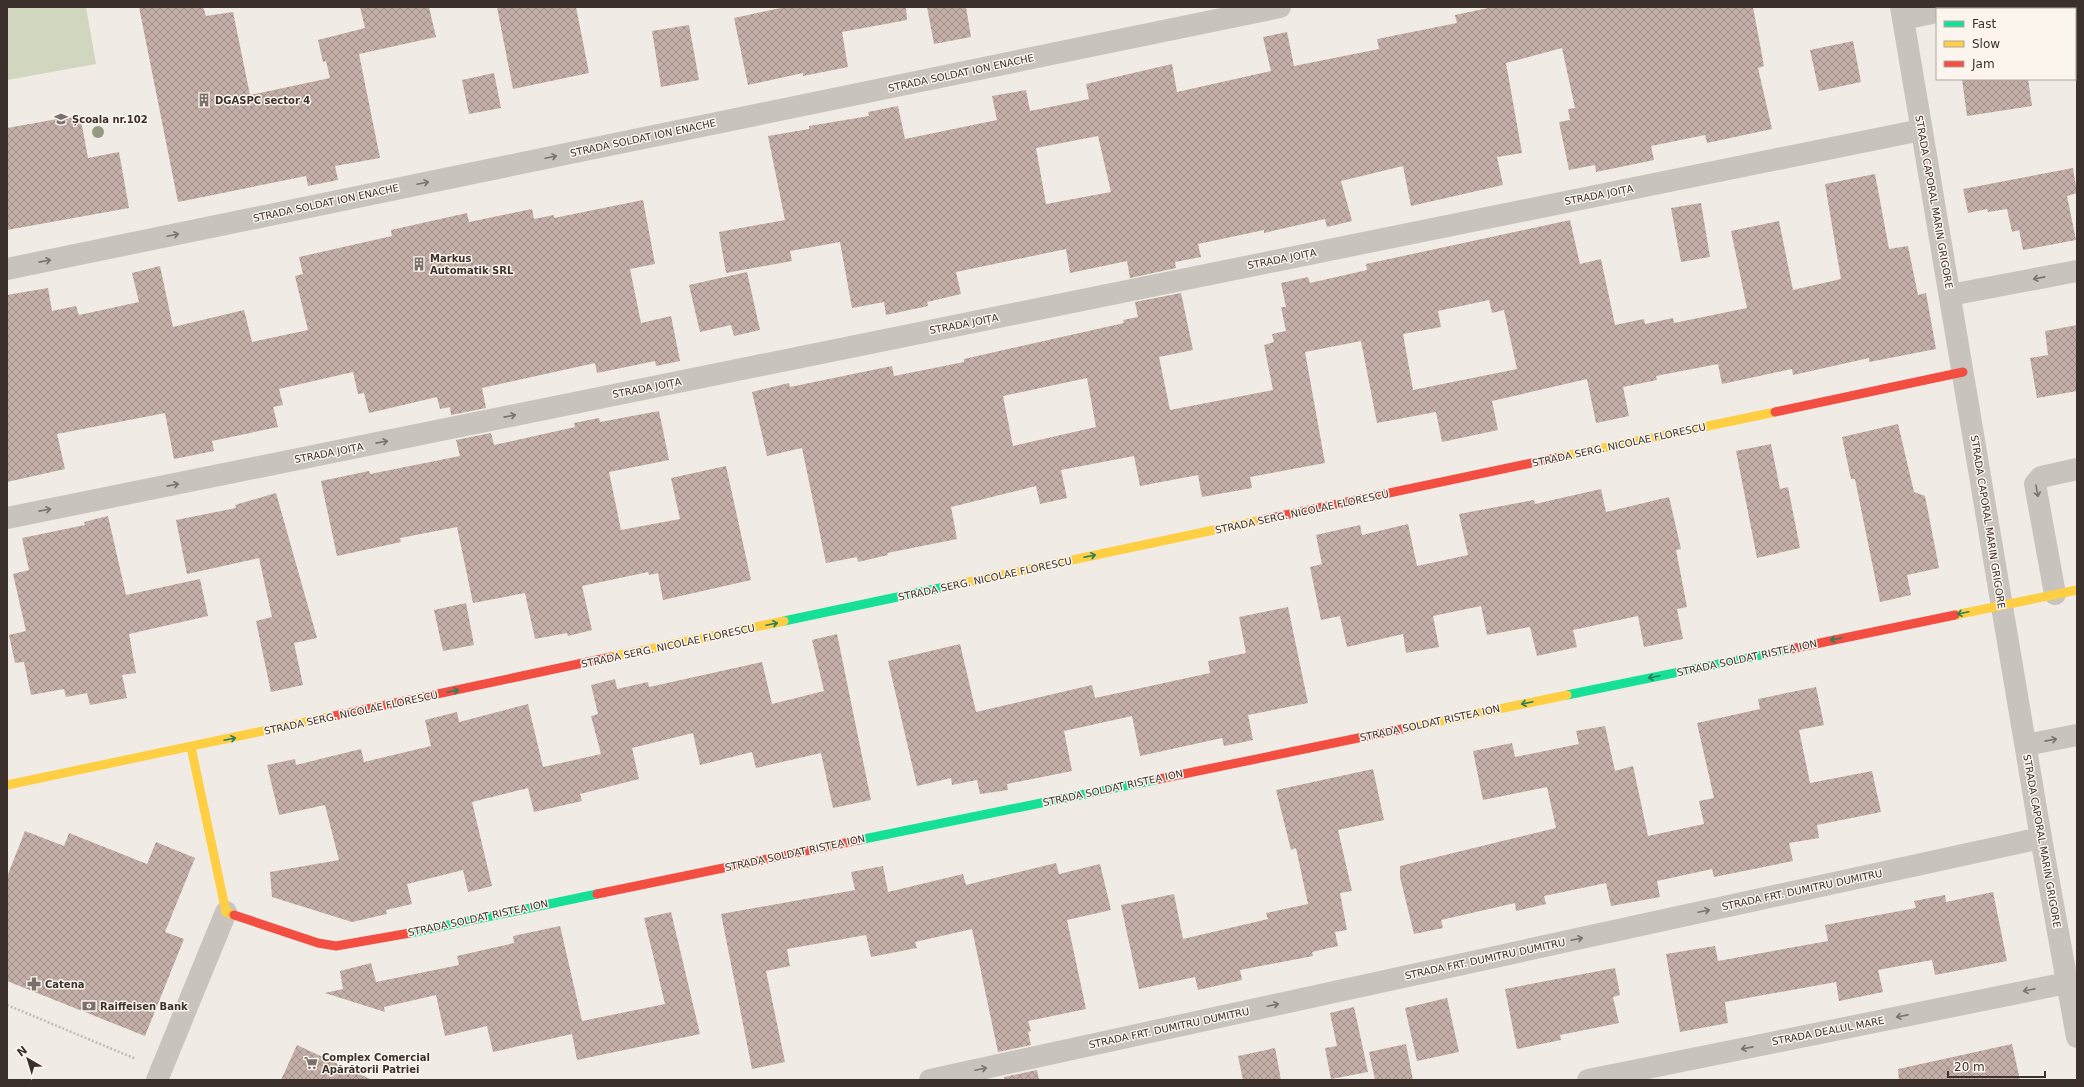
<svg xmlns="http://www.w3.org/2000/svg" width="2084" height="1087" font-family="'DejaVu Sans',sans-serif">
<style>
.pitch{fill:#d1d6bf}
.building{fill:url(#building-cross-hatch);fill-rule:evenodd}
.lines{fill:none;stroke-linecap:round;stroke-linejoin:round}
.path{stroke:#c2bbb6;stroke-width:2.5;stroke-dasharray:2 2;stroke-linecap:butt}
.street{stroke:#c9c3be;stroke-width:22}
.fast{stroke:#16e098;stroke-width:9}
.slow{stroke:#ffcf43;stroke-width:9}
.jam{stroke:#f24e42;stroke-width:9}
.tree{fill:#959b80}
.oneway{stroke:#7b726d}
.oneway2{stroke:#2a7f5c}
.labels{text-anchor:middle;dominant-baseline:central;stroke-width:3;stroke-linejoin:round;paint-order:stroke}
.street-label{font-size:10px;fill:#3b302b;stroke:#fbf5ee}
.poi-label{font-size:10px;font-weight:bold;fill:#3b302b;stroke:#fbf5ee;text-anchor:start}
</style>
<defs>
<pattern id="building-cross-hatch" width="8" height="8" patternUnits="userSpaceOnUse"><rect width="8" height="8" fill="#c3afa7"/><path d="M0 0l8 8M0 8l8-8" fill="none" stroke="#a08f88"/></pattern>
</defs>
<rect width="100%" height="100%" fill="#f0ebe5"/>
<!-- pitch -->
<path class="pitch" d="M7 7H86L96 64 7 80Z"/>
<!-- building -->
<path class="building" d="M139 7H203L206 16 233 12 250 95 330 78 326 61 323 62 318 40 365 28 360 7H429L436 37 359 54 380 158 335 166 338 180 308 186 306 176 178 202Z
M497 7H576L589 73 513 89Z
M785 7H906L907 20 842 32 848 67 803 76V73L748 85 734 18Z
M927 7H966L971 37 934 44Z
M1493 7H1753L1764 66 1758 68 1772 129 1707 143 1705 135 1651 146 1654 160 1596 172 1595 165 1569 170 1559 122 1570 120 1568 109 1575 108 1562 48 1506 63 1522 153 1497 157 1503 185 1411 206 1403 166 1341 181 1352 221 1327 227 1325 219 1264 233V230L1198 244 1201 257 1175 262 1176 268 1130 278 1127 261 1070 273 1066 249 956 272 961 294 927 302 928 306 886 315 884 302 852 308 840 242 790 251 792 261 726 273 719 232 785 220 768 136 809 129V126L869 116 868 112 898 106 905 139 997 120 992 96 1026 90 1030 111 1089 99 1086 84 1172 64 1177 92 1271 71 1263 37 1287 32 1294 66 1379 49 1377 39 1457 23 1455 15ZM1098 136 1111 192 1046 204 1036 148Z
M689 25 699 80 661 87 652 31Z
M1853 41 1861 82 1819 91 1810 50Z
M494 73 501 108 469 114 462 80Z
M1962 79H2028L2032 106 1967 116Z
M80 115 88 158 119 152 129 208 7 230V128Z
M2073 168 2077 193 2067 196 2076 240 2023 250 2019 230 2012 232 2007 209 1988 212 1987 209 1968 213 1963 189Z
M1875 174 1889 249 1908 246 1918 295 1926 293 1936 349 1869 362V358L1793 375 1792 369 1722 384 1718 364 1656 376 1657 380 1623 387 1629 416 1596 423 1587 379 1492 401 1498 430 1442 442 1436 412 1377 423 1361 341 1305 352 1325 463 1250 477 1252 488 1202 497 1198 475 1140 486 1134 456 1061 470 1067 498 1040 504 1036 486 951 507 957 539 887 553 888 555 858 562 857 557 826 563 802 448 767 456 752 392 789 383 790 387 892 366 894 376 964 362V359L1124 323 1123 320 1138 317 1135 302 1181 293 1193 350 1159 357 1170 410 1273 390 1264 345 1274 342 1272 334 1286 331 1281 307H1286L1281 283 1308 277 1310 283 1367 270 1366 264 1570 220 1580 264 1601 259 1615 325 1644 319 1645 324 1673 318 1674 323 1747 308 1731 231 1779 221 1793 290 1841 279 1825 184ZM1489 300 1492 313 1504 310 1517 369 1413 390 1403 334 1441 327 1438 311ZM1087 378 1096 427 1013 446 1003 396Z
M643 200 655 264 630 269 641 323 671 316 680 361 656 366 655 361 597 373 595 363 482 388 486 408 451 415 450 407 440 409 437 397 369 413 364 393 358 394 353 372 279 389 283 405 273 407 278 427 212 441 214 451 174 459 165 413 57 434 65 469 7 482V295L48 288 52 311 76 306 79 315 139 302 132 273 160 266 173 327 244 310 252 342 308 330 295 276 303 274 299 257 392 236 391 230 467 213 469 222 532 209 534 219 554 215V218Z
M1701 203 1710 257 1681 262 1671 208Z
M747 272 760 330 734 336 731 325 700 332 689 285Z
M2077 325V391L2037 398 2030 358 2048 355 2045 331Z
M659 411 669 460 609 472 621 530 680 519 671 478 726 466 751 580 663 600 658 573 649 575 648 572 582 586 592 630 568 636 567 633 535 639 525 593 473 603 457 527 400 538 401 542 337 556 321 481 369 471 370 474 460 456 456 440 491 433 494 445 575 427 574 423 599 418 600 422Z
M1898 424 1914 492 1925 496 1939 568 1907 575 1911 595 1880 602 1855 479H1851L1842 437Z
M1771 444 1780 489 1788 487 1800 548 1757 558 1736 451Z
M1601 489 1606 512 1669 497 1681 549 1676 550 1687 607 1677 609 1683 639 1644 647 1638 616 1573 630 1577 647 1537 656 1530 627 1487 635 1481 606 1433 616 1439 647 1406 653 1403 634 1347 647 1340 616 1321 620 1310 567 1322 564 1316 535 1360 525 1362 535 1408 524 1417 566 1468 555 1459 514 1534 500 1535 504Z
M276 493 317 638 294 643 303 685 271 692 256 621 272 617 259 558 187 574 176 520 236 508 235 505Z
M108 516 126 595 200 579 208 616 129 634 136 673 122 675 127 698 90 705 87 693 66 697 64 689 31 695 24 662 15 663 9 635 26 631 13 574 29 570 22 538 85 525 84 522Z
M466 603 474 645 443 651 434 610Z
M1288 607 1308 703 1248 715 1253 740 1224 746 1222 738 1140 756 1132 716 1064 731 1072 771 1007 784 1008 790 980 794 977 780 952 785 951 778 917 786 888 661 960 644 976 712 1092 685 1095 698 1210 673 1208 661 1246 653 1239 617Z
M837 634 871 800 833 808 821 753 756 768 752 752 700 765 693 733 632 748 639 779 580 794 582 801 534 812 528 788 472 802 492 886 468 892 463 870 407 884 412 904 386 910 387 914 352 922 272 897 270 872 339 860 325 805 279 815 267 765 295 759 296 765 361 749 364 762 431 746 425 720 457 712 459 722 528 704 543 767 601 754 591 716 598 714 591 685 615 679 617 689 648 682 649 687 762 662 772 704 824 691 812 640Z
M1816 687 1824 725 1799 730 1810 783 1872 771 1881 812 1817 825 1819 838 1789 843 1793 861 1714 877 1712 869 1657 881 1660 897 1611 906 1606 883 1544 896 1546 904 1516 911 1515 903 1441 920 1443 928 1414 934 1400 877V866L1556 828 1547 787 1483 800 1473 751 1512 743 1515 757 1579 744 1576 731 1605 726 1615 771 1633 766 1648 836 1704 824 1699 801 1714 798 1697 723 1760 709 1758 699Z
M1373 769 1384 820 1338 830 1352 891 1340 893 1347 930 1335 932 1338 946 1312 952 1313 956 1240 970 1242 980 1198 990 1195 977 1139 989 1121 905 1174 894 1183 939 1268 919 1266 913 1308 904 1296 848 1291 850 1276 790Z
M25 831 64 846 69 833 147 864 156 842 195 858 165 932 184 939 145 1036 7 981V877Z
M1056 863 1059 874 1100 864 1111 910 1067 920 1086 1009 1028 1021 1031 1031 1028 1032 1031 1045 998 1052 972 929 915 942 917 948 871 957 866 935 787 949 790 966 766 971 785 1062 752 1069 721 914 855 890 851 872 883 866 888 892 963 874 966 885Z
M1993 892 2007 961 1935 975 1932 960 1878 970 1883 992 1839 1001 1836 982 1725 1002 1728 1023 1680 1032 1666 954 1715 946 1718 961 1828 941 1825 925 1916 908 1914 901 1945 895 1946 902Z
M671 912 700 1034 577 1060 572 1034 493 1052 487 1026 445 1036 436 995 384 1007 385 1012 325 993 343 989 340 971 371 963 376 982 459 965 457 956 514 943 513 936 560 926 582 1021 665 1004 644 918Z
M1615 968 1620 995 1613 997 1619 1023 1560 1035 1561 1040 1517 1049 1505 989Z
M1447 998 1459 1052 1417 1061 1405 1008Z
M1354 1007 1368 1072 1331 1079 1325 1048 1337 1046 1330 1013Z
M1406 1044 1413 1080H1375L1369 1052Z
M2012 1044 2020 1080H1899L1898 1069Z
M297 1045 372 1080H281Z
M1275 1048 1281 1080H1243L1238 1056Z
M1037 1070 1039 1080H1004V1077Z"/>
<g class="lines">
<!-- path -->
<path class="path" d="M7 1005 136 1059"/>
<!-- street -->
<path class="street" d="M1901 7 2041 838 2077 1037
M1952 9 1963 7
M1903 19 1937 12
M7 269 1280 7
M1950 295 2077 271
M7 518 1921 130
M2055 594 2035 484 2041 477 2077 469
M2026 745 2077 735
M157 1080 226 912
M930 1080 2041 838
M1588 1080 2067 983"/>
<!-- fast -->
<path class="fast" d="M784 621 954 585
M1567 695 1791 649
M859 840 1159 779
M410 933 597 894"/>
<!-- slow -->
<path class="slow" d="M1560 457 1775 412
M954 585 1261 520
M1955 615 2077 590
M611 657 784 621
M1407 728 1567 695
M191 747 226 912 234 915
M7 785 334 716"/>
<!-- jam -->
<path class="jam" d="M1775 412 1963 372
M1261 520 1560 457
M1791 649 1955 615
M334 716 611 657
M1159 779 1407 728
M597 894 859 840
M234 915 318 943 336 946 410 933"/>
</g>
<!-- trees -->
<circle class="tree" cx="98" cy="132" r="6"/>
<!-- one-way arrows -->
<defs><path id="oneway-shaft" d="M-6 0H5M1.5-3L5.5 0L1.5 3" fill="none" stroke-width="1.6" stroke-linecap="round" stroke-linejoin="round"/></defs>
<g class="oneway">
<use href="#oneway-shaft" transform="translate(551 157) rotate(-12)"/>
<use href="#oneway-shaft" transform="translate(423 183) rotate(-12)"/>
<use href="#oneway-shaft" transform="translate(173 235) rotate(-12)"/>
<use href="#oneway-shaft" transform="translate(45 261) rotate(-11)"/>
<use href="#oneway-shaft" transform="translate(2039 278) rotate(169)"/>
<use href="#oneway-shaft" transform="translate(510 416) rotate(-11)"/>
<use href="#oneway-shaft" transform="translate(382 442) rotate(-11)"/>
<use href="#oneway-shaft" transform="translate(173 485) rotate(-11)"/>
<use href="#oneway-shaft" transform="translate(2037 491) rotate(80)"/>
<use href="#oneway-shaft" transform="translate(45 510) rotate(-11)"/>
<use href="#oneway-shaft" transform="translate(2051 740) rotate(-11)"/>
<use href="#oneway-shaft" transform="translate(1704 911) rotate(-12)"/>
<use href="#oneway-shaft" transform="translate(1577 939) rotate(-12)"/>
<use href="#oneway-shaft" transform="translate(2029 990) rotate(169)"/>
<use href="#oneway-shaft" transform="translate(1273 1005) rotate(-12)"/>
<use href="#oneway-shaft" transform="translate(1902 1016) rotate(169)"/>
<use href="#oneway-shaft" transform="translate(1747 1048) rotate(169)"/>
<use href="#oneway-shaft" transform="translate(981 1069) rotate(-12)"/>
</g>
<g class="oneway2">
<use href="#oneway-shaft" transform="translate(1090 556) rotate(-12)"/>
<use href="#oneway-shaft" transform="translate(1963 613) rotate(168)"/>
<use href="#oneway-shaft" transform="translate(772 624) rotate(-12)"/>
<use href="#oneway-shaft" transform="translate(1836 639) rotate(168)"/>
<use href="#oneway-shaft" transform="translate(1654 677) rotate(168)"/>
<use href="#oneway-shaft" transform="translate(453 691) rotate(-12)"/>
<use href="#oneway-shaft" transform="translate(1527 703) rotate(168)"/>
<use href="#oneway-shaft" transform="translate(230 739) rotate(-12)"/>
</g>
<!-- icons -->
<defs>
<g id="building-bare" transform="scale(1.08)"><path d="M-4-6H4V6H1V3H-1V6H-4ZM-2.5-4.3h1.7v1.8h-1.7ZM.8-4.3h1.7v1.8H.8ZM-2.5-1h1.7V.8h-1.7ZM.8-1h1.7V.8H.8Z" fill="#7a716c" stroke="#fbf5ee" stroke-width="2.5" paint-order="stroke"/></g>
<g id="school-bare" transform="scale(1.08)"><path d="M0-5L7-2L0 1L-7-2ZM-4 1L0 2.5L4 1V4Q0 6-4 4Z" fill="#7a716c" stroke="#fbf5ee" stroke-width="2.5" paint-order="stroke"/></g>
<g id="pharmacy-bare" transform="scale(1.08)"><path d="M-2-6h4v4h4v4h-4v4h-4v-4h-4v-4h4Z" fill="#7a716c" stroke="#fbf5ee" stroke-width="2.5" paint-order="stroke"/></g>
<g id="bank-bare" transform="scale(1.08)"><path d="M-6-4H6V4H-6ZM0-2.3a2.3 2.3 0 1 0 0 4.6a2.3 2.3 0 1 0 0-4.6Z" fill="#7a716c" stroke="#fbf5ee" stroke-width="2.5" paint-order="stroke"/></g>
<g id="supermarket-bare" transform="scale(1.08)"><path d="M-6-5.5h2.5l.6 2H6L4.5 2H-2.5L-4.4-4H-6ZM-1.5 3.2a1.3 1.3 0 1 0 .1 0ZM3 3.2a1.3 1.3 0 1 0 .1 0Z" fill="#7a716c" stroke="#fbf5ee" stroke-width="2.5" paint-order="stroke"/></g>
</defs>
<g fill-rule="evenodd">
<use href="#building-bare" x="204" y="100"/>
<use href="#school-bare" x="61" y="119"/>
<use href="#building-bare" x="419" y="264"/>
<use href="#pharmacy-bare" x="34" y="984"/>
<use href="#bank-bare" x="89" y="1006"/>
<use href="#supermarket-bare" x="311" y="1063"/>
</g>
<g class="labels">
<!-- street labels -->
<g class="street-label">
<text transform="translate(961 73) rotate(-12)">STRADA SOLDAT ION ENACHE</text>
<text transform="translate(643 138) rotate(-12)">STRADA SOLDAT ION ENACHE</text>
<text transform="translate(1599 195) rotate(-11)">STRADA JOIȚA</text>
<text transform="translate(1934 202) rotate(80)">STRADA CAPORAL MARIN GRIGORE</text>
<text transform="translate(326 203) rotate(-12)">STRADA SOLDAT ION ENACHE</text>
<text transform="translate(1282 259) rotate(-11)">STRADA JOIȚA</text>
<text transform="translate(964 324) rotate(-11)">STRADA JOIȚA</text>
<text transform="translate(647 388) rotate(-11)">STRADA JOIȚA</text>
<text transform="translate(1619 445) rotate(-12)">STRADA SERG. NICOLAE FLORESCU</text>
<text transform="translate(329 453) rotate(-11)">STRADA JOIȚA</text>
<text transform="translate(1302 512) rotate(-12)">STRADA SERG. NICOLAE FLORESCU</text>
<text transform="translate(1988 522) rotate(81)">STRADA CAPORAL MARIN GRIGORE</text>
<text transform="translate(985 579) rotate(-12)">STRADA SERG. NICOLAE FLORESCU</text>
<text transform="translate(668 646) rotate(-12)">STRADA SERG. NICOLAE FLORESCU</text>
<text transform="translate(1747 658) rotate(-12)">STRADA SOLDAT RISTEA ION</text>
<text transform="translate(351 713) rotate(-12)">STRADA SERG. NICOLAE FLORESCU</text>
<text transform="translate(1430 723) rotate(-12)">STRADA SOLDAT RISTEA ION</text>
<text transform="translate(1113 788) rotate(-12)">STRADA SOLDAT RISTEA ION</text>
<text transform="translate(2042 841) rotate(80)">STRADA CAPORAL MARIN GRIGORE</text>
<text transform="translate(795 853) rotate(-12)">STRADA SOLDAT RISTEA ION</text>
<text transform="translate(1802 890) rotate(-12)">STRADA FRT. DUMITRU DUMITRU</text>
<text transform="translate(478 918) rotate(-12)">STRADA SOLDAT RISTEA ION</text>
<text transform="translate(1485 959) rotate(-12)">STRADA FRT. DUMITRU DUMITRU</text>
<text transform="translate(1169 1028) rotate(-12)">STRADA FRT. DUMITRU DUMITRU</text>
<text transform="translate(1828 1031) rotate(-11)">STRADA DEALUL MARE</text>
</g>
<!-- poi labels -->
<g class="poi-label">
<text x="215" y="100">DGASPC sector 4</text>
<text x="72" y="119">Școala nr.102</text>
<text x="430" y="258">Markus<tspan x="430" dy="12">Automatik SRL</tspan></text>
<text x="45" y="984">Catena</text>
<text x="100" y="1006">Raiffeisen Bank</text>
<text x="322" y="1057">Complex Comercial<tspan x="322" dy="12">Apărătorii Patriei</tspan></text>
</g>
</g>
<!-- border -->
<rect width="2084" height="1087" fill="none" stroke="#3b302b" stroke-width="16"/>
<!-- legend -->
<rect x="1936" y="8" width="140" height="72" fill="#fbf5ee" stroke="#aea6a0"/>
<rect x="1944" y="21" width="20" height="6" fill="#16e098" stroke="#aea6a0"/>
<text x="1972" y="28" font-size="12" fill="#3b302b">Fast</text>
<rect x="1944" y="41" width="20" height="6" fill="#ffcf43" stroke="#aea6a0"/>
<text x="1972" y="48" font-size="12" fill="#3b302b">Slow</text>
<rect x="1944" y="61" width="20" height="6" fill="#f24e42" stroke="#aea6a0"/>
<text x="1972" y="68" font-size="12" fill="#3b302b">Jam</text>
<!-- north arrow -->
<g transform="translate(28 1059) rotate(322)" stroke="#fbf5ee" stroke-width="3" paint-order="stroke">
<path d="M0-3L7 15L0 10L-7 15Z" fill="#3b302b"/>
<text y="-6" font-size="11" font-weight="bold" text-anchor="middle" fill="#3b302b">N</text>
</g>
<!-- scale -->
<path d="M1948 1071v6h97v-6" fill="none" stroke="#3b302b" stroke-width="2"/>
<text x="1954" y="1071" font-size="12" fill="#3b302b" stroke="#fbf5ee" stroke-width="3" paint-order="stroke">20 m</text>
</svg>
